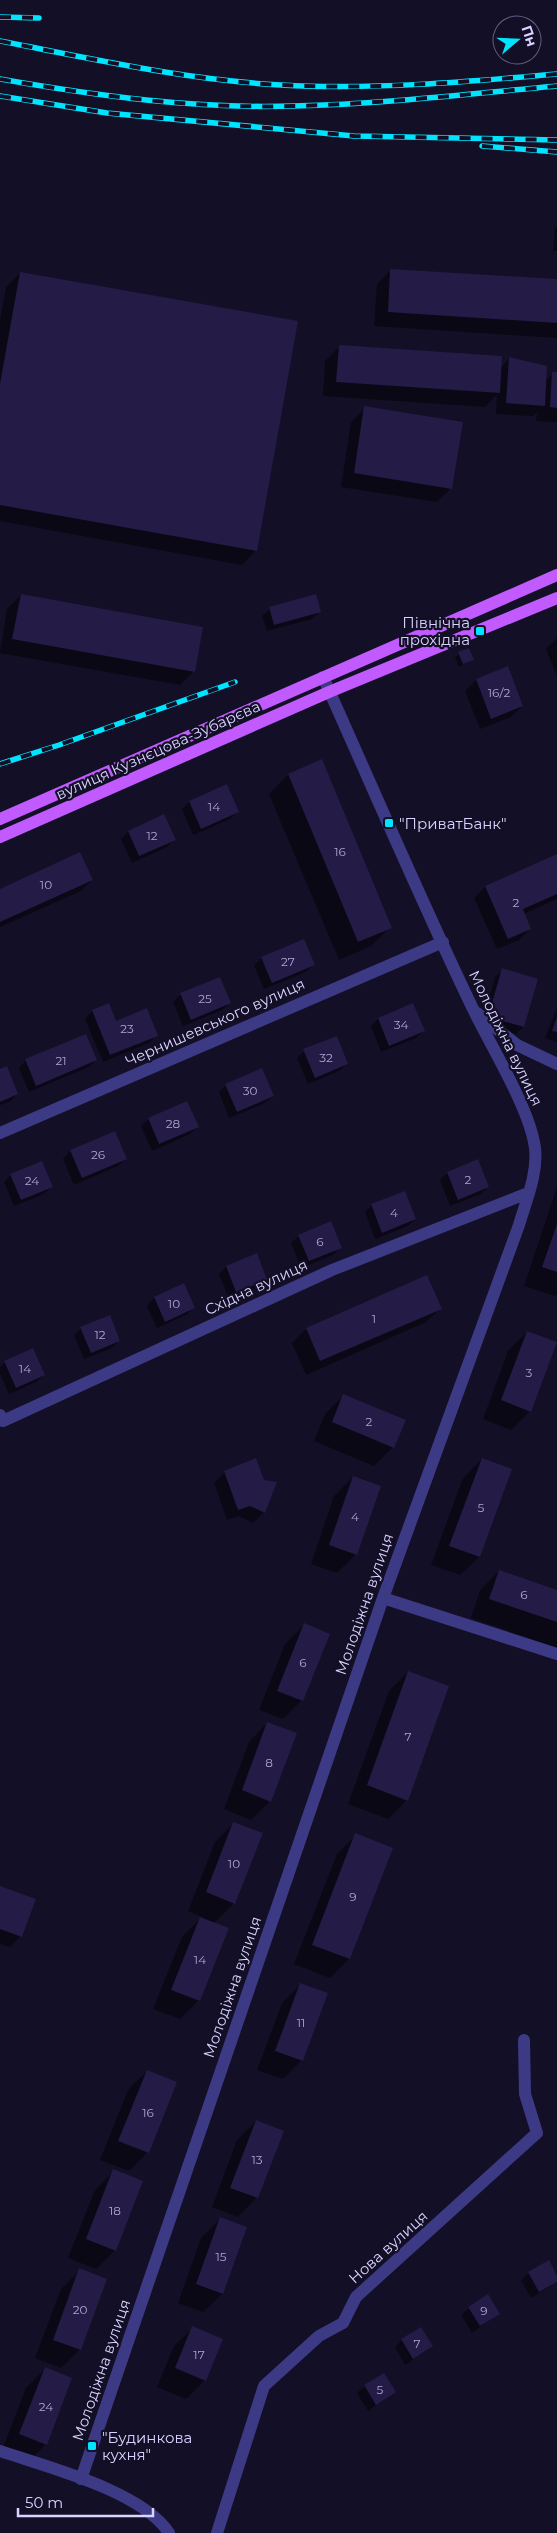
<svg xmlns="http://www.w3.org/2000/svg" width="557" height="2533" font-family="Montserrat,sans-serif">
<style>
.shadow{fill:#0007}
.building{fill:#241b47}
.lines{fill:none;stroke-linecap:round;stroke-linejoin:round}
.minor{stroke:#3d3a85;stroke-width:12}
.major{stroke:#c25bff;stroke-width:12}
.rail-casing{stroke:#00e5ff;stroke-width:5.5}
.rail{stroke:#130f26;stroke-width:4;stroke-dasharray:11;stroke-linecap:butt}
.poi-dot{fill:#00e5ff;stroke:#130f26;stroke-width:2}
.labels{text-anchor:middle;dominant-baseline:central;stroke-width:4.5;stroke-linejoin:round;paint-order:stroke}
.number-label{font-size:12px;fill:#aca6d1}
.poi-label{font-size:15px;fill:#d9d4ff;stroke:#130f26;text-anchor:start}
.street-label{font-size:15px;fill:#d9d4ff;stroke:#130f26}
</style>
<rect width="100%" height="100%" fill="#130f26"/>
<!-- shadow -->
<path class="shadow" d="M557 226V251H553L555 228Z
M391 270 557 281V338L374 326 377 284Z
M20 273 256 550 242 565 0 521V321L6 287Z
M339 347 500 368 510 358 545 381 553 373H557V422L536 421 537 412 533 416 496 414 497 394 485 407 323 396 325 361Z
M365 408 451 488 437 502 341 487 351 422Z
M21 595 194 671 180 685 0 653 7 609Z
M270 609 320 611 312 619 267 631 262 616Z
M557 638V676L546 649Z
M468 650 472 659 459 667 455 657Z
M476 680 522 706 511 717 480 729 465 691Z
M321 761 390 927 371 946 339 960 269 794 288 775Z
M226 786 237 812 230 819 193 835 182 809 189 802Z
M128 832 174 840 167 847 132 863 121 839Z
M557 855V899L523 914 530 929 519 940 497 949 474 898 485 887Z
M92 880 81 891 0 927V890Z
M262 958 313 965 306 972 264 989 254 965Z
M503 970 523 1027 516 1034 482 1024 495 977Z
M220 978 230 1003 222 1010 183 1026 173 1002 180 995Z
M108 1005 115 1022 157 1035 149 1043 103 1062 85 1019 92 1011Z
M557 1008V1042L545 1038Z
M378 1019 423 1031 416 1038 381 1052 371 1026Z
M304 1051 347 1064 339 1071 308 1084 297 1058Z
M26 1060H96L89 1067 29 1092 19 1068Z
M0 1071 17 1094 10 1102 0 1105Z
M226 1085 273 1096 265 1103 229 1118 219 1092Z
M149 1119 197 1127 190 1134 152 1151 141 1126Z
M115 1132 126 1158 118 1166 74 1185 63 1159 70 1151Z
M478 1161 488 1187 481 1194 450 1206 440 1180 447 1173Z
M11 1175 51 1187 44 1194 14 1206 4 1182Z
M557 1187V1294L555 1296 524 1286Z
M372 1205 415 1219 408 1226 375 1239 365 1212Z
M299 1236 341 1247 333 1255 301 1268 291 1243Z
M256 1255 266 1280 258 1287 229 1299 219 1274 226 1267Z
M427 1277 441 1308 426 1322 306 1375 292 1343 306 1329Z
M184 1285 194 1308 186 1315 157 1328 147 1306 154 1298Z
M81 1328 119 1340 112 1348 84 1359 74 1335Z
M527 1332 530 1411 511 1430 483 1419 508 1351Z
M5 1362 44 1375 36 1382 9 1394 0 1374V1367Z
M344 1395 393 1447 374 1466 314 1441 325 1414Z
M482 1459 479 1557 460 1575 431 1565 463 1478Z
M225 1472 264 1512 253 1523 239 1516 227 1520 214 1483Z
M353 1477 356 1554 337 1573 311 1564 334 1496Z
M499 1571 557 1591V1648L471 1618 480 1590Z
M304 1625 302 1700 283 1719 259 1710 285 1644Z
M408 1672 407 1800 388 1819 348 1804 389 1691Z
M267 1723 270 1801 251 1820 224 1809 249 1742Z
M234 1823V1903L214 1923 199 2000 180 2019 153 2009 182 1937 202 1917 188 1911 215 1842Z
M356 1835 392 1849 349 1959 330 1978 294 1964 337 1854Z
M0 1887 21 1936 10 1947 0 1944Z
M301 1984 302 2060 283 2079 257 2070 282 2003Z
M147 2071 148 2152 129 2171 100 2160 128 2090Z
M256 2121 282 2131 256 2198 238 2217 212 2207 237 2140Z
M114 2171 115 2250 96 2269 68 2258 95 2190Z
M220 2219 245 2228 222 2294 203 2312 178 2303 201 2238Z
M80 2270V2349L61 2368 35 2358 61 2289Z
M529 2273 557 2278V2282L531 2298 521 2280Z
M469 2308 498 2314 472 2333 461 2315Z
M193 2328 205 2380 186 2399 157 2387 174 2346Z
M402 2340 432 2346 405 2365 395 2347Z
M45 2369 46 2444 27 2463 1 2453 26 2388Z
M365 2386 394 2392 368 2411 357 2393Z"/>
<!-- building -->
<path class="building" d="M390 269 557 279V323L388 312Z
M20 272 298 321 257 551 0 505V384Z
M339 345 502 356 500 393 336 382Z
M509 357 547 366 545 406 506 403Z
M552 372H557V408L550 407Z
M364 406 463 422 452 489 354 473Z
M21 594 203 627 195 672 12 639Z
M316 594 321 612 274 625 269 607Z
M469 648 474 660 463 664 458 652Z
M508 666 523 706 491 719 476 679Z
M322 759 392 928 358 942 288 774Z
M227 784 239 812 201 829 189 801Z
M164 814 176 840 139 856 128 831Z
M80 852 93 880 0 922V889Z
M557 854V894L523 909 531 929 508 939 485 886Z
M304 939 315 965 272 983 261 957Z
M502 968 538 979 524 1027 488 1017Z
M220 977 231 1003 191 1020 180 993Z
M109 1003 116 1021 147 1008 158 1036 110 1055 92 1010Z
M413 1003 425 1031 389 1046 378 1018Z
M557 1017V1032L552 1031Z
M86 1034 97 1060 36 1086 25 1059Z
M337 1036 348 1064 315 1078 303 1049Z
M7 1066 18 1094 0 1102V1069Z
M262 1068 274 1096 237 1112 225 1084Z
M187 1101 199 1127 159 1144 148 1118Z
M115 1131 127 1159 82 1178 70 1150Z
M478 1159 489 1187 458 1200 447 1172Z
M42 1161 53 1187 21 1200 10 1174Z
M405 1191 416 1219 382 1233 371 1204Z
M331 1221 342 1248 309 1261 298 1235Z
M557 1224V1272L542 1267Z
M257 1253 267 1280 236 1292 226 1266Z
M427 1275 442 1309 320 1361 306 1328Z
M184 1283 195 1308 165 1322 154 1297Z
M110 1315 120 1341 91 1353 80 1327Z
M527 1331 557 1342 531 1412 501 1400Z
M33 1348 45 1375 16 1388 4 1361Z
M343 1394 406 1420 394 1448 332 1422Z
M256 1458 264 1480 277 1482 265 1513 250 1506 238 1510 224 1471Z
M482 1458 512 1469 480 1557 449 1546Z
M353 1476 381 1486 357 1555 329 1545Z
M499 1570 557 1590V1622L489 1599Z
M304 1623 330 1634 303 1701 277 1691Z
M408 1671 449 1686 408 1801 367 1785Z
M267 1722 297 1733 271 1802 242 1790Z
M233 1822 263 1833 235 1904 206 1892Z
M355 1833 393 1848 350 1959 312 1945Z
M0 1886 36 1899 22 1937 0 1929Z
M200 1917 229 1928 200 2001 171 1990Z
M300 1983 328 1993 303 2061 275 2051Z
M147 2070 177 2082 149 2153 118 2141Z
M256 2120 284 2131 258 2198 230 2188Z
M113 2169 143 2181 116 2251 86 2239Z
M220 2217 247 2227 223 2294 196 2284Z
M549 2260 557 2276V2282L539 2292 528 2272Z
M79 2268 107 2279 81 2350 53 2340Z
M488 2294 500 2314 480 2326 468 2307Z
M192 2326 223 2339 206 2381 175 2368Z
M421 2327 433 2346 413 2359 401 2339Z
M45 2367 72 2378 47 2445 19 2434Z
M384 2373 396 2392 376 2405 364 2385Z"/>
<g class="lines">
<!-- minor -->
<path class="minor" d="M477 1013 517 1045 557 1064
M0 1133 443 942
M0 1415 3 1421 332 1270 528 1193
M383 1598 557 1654
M0 2451C47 2467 142 2491 169 2533
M81 2479 383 1598 519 1225C526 1201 538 1174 535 1148 530 1109 492 1048 474 1011 421 901 373 788 323 677
M217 2533 264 2386 319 2336 343 2323 356 2297 537 2133 525 2094 524 2040"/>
<!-- major -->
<path class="major" d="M0 819 557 575
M0 837 329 692 557 598"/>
<!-- rail casing -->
<g class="rail-casing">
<path id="rail" d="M0 17 39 18
M0 41C93 59 186 80 281 85 373 90 465 82 557 74
M0 79C97 96 195 109 293 106 381 104 469 94 557 86
M0 96 107 113 354 136 557 140
M482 146 557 152
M0 764 59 745 235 682"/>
</g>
<!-- rail -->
<use href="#rail" class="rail"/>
</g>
<!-- markers -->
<g class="poi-dot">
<rect x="475" y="626" width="10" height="10" rx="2.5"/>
<rect x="384" y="818" width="10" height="10" rx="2.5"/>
<rect x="87" y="2441" width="10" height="10" rx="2.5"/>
</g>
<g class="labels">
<!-- number labels -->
<g class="number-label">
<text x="499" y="692">16/2</text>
<text x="214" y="806">14</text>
<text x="152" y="835">12</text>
<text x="340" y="851">16</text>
<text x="46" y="884">10</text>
<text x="516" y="902">2</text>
<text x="288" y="961">27</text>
<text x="205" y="998">25</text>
<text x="401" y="1024">34</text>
<text x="127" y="1028">23</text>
<text x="326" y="1057">32</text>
<text x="61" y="1060">21</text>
<text x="250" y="1090">30</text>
<text x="173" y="1123">28</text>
<text x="98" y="1154">26</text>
<text x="468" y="1179">2</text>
<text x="32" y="1180">24</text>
<text x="394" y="1212">4</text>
<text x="320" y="1241">6</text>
<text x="174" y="1303">10</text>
<text x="374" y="1318">1</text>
<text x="100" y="1334">12</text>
<text x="25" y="1368">14</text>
<text x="529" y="1372">3</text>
<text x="369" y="1421">2</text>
<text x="481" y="1507">5</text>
<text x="355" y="1516">4</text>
<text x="524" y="1594">6</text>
<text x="303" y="1662">6</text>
<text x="408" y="1736">7</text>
<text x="269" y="1762">8</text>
<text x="234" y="1863">10</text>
<text x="353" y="1896">9</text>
<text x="200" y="1959">14</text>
<text x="301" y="2022">11</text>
<text x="148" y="2112">16</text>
<text x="257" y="2159">13</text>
<text x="115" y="2210">18</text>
<text x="221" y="2256">15</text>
<text x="80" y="2309">20</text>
<text x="484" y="2310">9</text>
<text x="417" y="2343">7</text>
<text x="199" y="2354">17</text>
<text x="380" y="2389">5</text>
<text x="46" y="2406">24</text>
</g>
<!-- poi labels -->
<g class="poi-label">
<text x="470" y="622" text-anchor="end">Північна<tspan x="470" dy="17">прохідна</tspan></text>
<text x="399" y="823">"ПриватБанк"</text>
<text x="102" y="2437">"Будинкова<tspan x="102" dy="17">кухня"</tspan></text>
</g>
<!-- street labels -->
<g class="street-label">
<text transform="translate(158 750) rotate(-24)">вулиця Кузнєцова-Зубарєва</text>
<text transform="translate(215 1022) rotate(-24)">Чернишевського вулиця</text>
<text transform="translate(506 1038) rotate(64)">Молодіжна вулиця</text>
<text transform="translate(256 1287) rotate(-25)">Східна вулиця</text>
<text transform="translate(364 1604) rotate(-71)">Молодіжна вулиця</text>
<text transform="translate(232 1987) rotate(-71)">Молодіжна вулиця</text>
<text transform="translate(388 2247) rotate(-42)">Нова вулиця</text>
<text transform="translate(101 2370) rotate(-71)">Молодіжна вулиця</text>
</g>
</g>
<!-- north arrow -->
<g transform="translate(517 40) rotate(71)"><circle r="24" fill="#130f26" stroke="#625e7d"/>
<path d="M0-4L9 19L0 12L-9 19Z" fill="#00e5ff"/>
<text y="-8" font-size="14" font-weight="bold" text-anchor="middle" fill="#d9d4ff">Пн</text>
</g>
<!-- scale -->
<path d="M18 2508v8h135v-8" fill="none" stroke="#d9d4ff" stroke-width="2.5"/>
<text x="25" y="2508" font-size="15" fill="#d9d4ff" stroke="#130f26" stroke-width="4" paint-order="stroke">50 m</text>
</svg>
